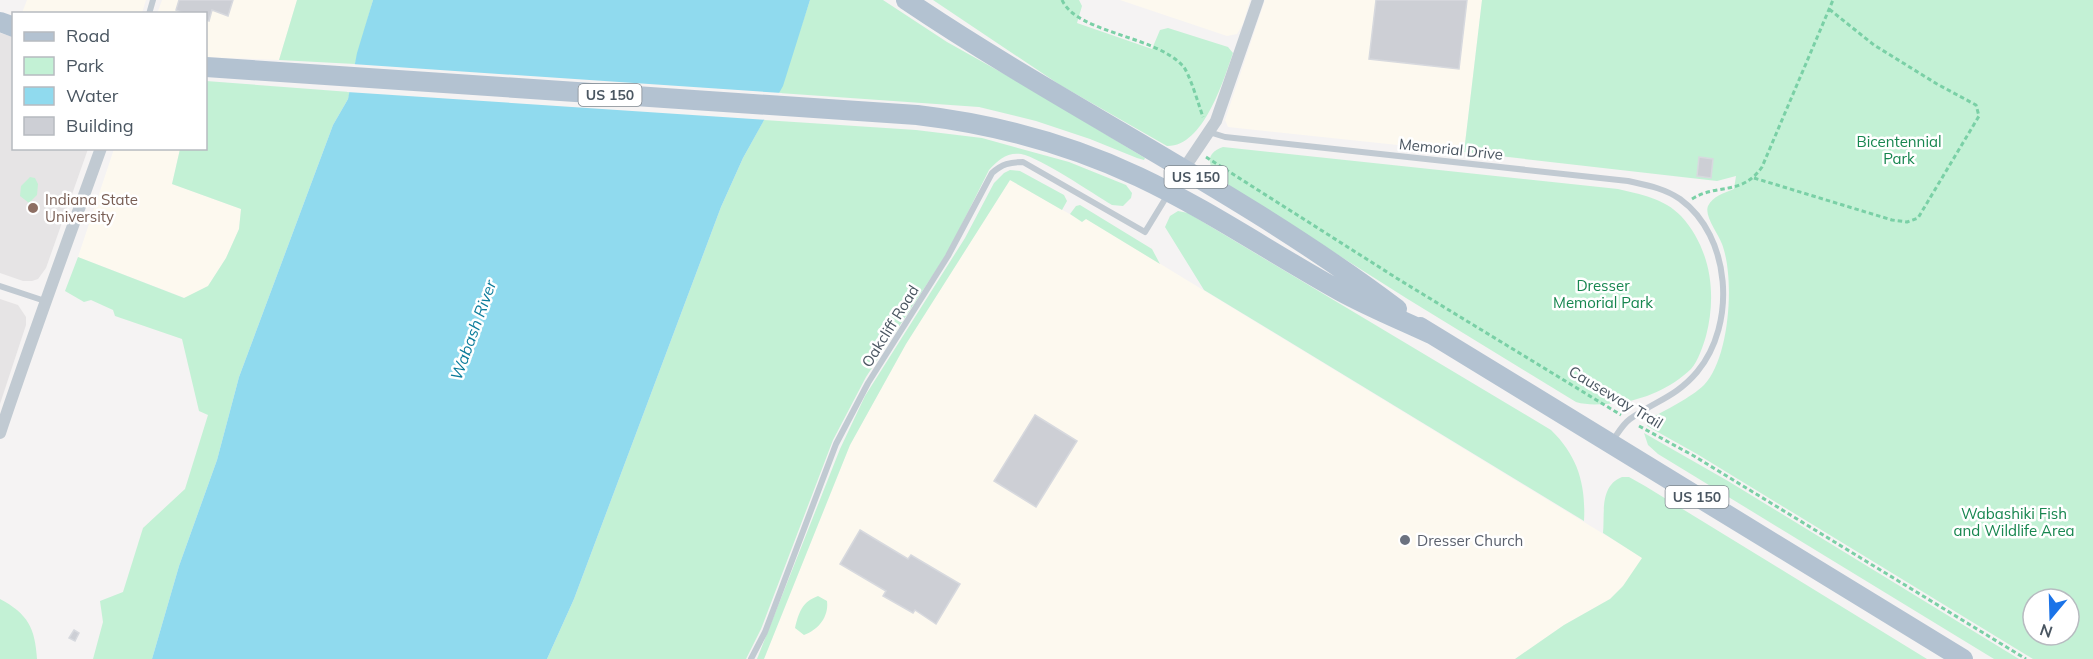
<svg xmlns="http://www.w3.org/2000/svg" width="2093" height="659" font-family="Mulish,sans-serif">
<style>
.commercial{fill:#fdf9ef}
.education{fill:#e6e4e5}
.green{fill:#c3f1d5;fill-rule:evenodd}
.water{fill:#90daee}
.pier{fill:#f5f3f3}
.building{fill:#cdcfd5;stroke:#d7d9de;stroke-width:1.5}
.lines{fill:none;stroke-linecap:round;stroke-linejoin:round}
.path{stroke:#7ad0a6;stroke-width:3;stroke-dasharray:4.5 3;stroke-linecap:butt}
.service{stroke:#c1cad2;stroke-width:6}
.minor{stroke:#c1cad2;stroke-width:12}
.primary{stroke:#b3c2d1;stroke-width:20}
.education-dot{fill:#8d6e63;stroke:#fff;stroke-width:2}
.worship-dot{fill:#6b7280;stroke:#fff;stroke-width:2}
.labels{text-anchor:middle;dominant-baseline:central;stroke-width:5;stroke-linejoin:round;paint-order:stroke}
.shield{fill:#fff;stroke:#808990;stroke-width:1.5}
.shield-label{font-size:14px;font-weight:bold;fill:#4a5661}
.park-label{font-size:15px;fill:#17864f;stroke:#fff}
.street-label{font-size:15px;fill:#4a5661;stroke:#fff}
.education-label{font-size:15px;fill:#785e54;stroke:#fff;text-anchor:start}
.worship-label{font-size:15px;fill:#5b616d;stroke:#fff;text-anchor:start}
.water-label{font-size:16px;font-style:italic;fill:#0c7c9b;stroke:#fff}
</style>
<rect width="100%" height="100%" fill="#f5f3f3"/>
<!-- commercial -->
<path class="commercial" d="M27 0H146L142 13H22Z
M162 0H297L279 60 206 57V14H157Z
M1120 0H1250L1243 24 1237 34 1227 36Z
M1265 0H1482L1464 152 1228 127 1225 120Z
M114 149H180L172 184 241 209 239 229 226 258 208 286 185 298 78 257Z
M1010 180 1082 221 1085 218 1643 558 1623 586 1610 599 1564 625 1515 659H764L850 445 906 344Z"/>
<!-- education -->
<path class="education" d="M0 33 13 37 14 148 88 149 46 268 38 279 32 281H23L0 273Z
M0 299 18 305 26 317V325L0 404Z"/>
<!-- green -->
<path class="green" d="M297 0H373L355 64 279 60Z
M810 0H883L947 42 1029 88 1145 158 1144 160 1137 158 1090 139 1036 121 979 107 779 93Z
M933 0H1079L1082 6 1077 23 1152 49 1160 30 1168 28 1228 47 1233 53C1223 82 1203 147 1167 146L1060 85Z
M1482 0H2093V659H2033L1697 454 1647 426 1649 419C1664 411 1692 397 1704 385 1730 358 1735 278 1722 244 1718 233 1704 216 1708 206 1713 196 1724 193 1734 189L1736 176 1717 181 1464 152ZM2033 599H2069V635H2033Z
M206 81 350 92 348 99 333 125 239 377 217 460 179 566 152 659H93L103 622 100 601 123 592 143 528 185 489 208 415 199 411 182 339 115 316 113 310 91 300 84 302 65 291 78 257 184 298 208 286 226 258 239 229 241 209 172 184 180 149 206 148Z
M764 120 916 130 982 138 1069 162 1126 185 1132 193 1131 198 1123 206 1112 205C1092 193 1041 158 1021 154 1007 152 998 160 989 170L948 252 866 377 833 440 761 629 746 659H547L574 599 721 207 743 158Z
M1223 147 1618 189C1640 194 1665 199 1681 216 1711 249 1717 294 1706 336 1703 346 1698 361 1691 369 1671 388 1644 400 1617 403 1604 404 1589 406 1576 402L1406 298 1220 180C1209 167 1203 154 1223 147Z
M1010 170 1020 171 1064 195 1067 201 1062 210 1010 180 906 344 850 445 764 659H757L840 449 865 396 965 238 994 183 1004 173Z
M30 177 35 178 38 184 37 195 29 203 20 196 21 186Z
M1080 205 1152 249 1160 264 1086 219 1082 222 1070 214 1076 206Z
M1178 211 1188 213 1551 430C1578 456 1586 485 1584 521L1204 290 1165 227 1170 216Z
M1644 433 1728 481 2019 659H1994L1658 454 1648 445Z
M1622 477H1629L1645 486 1927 659H1515L1564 625 1610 599 1623 586 1642 558 1603 533C1605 514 1599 486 1622 477Z
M818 596 827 601C829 617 818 630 804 635L795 628C799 612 802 602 818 596Z
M0 599C28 614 35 628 37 659H0Z"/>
<!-- water -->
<path class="water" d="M373 0H810L783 86 743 158 721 207 574 599 547 659H152L179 566 217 460 239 377 333 125 348 99 357 53Z"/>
<!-- pier -->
<path class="pier" d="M352 64 782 93 768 120 347 92Z"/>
<!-- building -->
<path class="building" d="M179 0H233L228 16 212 10 209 21 206 20V14H186L176 10Z
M1376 0H1467L1459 69 1369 59Z
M1699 157 1713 159 1711 178 1697 176Z
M1035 415 1077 441 1036 507 994 481Z
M860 530 908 559 911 555 960 584 936 624 915 610 913 613 883 596 886 591 840 564Z
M74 630 79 633 75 641 69 638Z"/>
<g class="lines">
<!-- path -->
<path class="path" d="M1062 0C1077 33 1153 35 1182 65 1189 71 1199 106 1203 117
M1206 157 1398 279 1621 415
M1754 178 1892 220 1907 222 1918 218 1979 116 1976 105 1937 84 1874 45 1829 9
M1692 199C1717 183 1742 196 1762 167L1833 0
M1639 426 1694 456 2026 659"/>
<!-- service -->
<path class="service" d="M149 14 153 0
M1209 132 1225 137 1628 181C1646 185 1664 188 1680 199 1731 236 1737 324 1697 372 1676 397 1655 401 1630 419 1623 424 1618 433 1613 440
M0 286 45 301
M751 659 765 632 836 444 868 383 948 256 992 173C1002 164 1010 162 1023 162L1145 232 1167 196"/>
<!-- minor -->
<path class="minor" d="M1169 191 1216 121 1258 0
M0 433C32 337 67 243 101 148"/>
<!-- primary -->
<path class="primary" d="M906 0C1066 108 1242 192 1397 309
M0 22 14 27
M206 67 917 115C993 124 1069 144 1139 177 1209 210 1273 254 1340 291 1369 307 1401 320 1431 334
M1420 327 1963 659"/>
</g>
<!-- markers -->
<circle class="education-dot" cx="33" cy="208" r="6"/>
<circle class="worship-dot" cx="1405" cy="540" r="6"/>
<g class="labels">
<!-- shield labels -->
<g class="shield">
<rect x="578.5" y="84" width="63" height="22" rx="4.5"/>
<rect x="1164.5" y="166" width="63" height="22" rx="4.5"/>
<rect x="1665.5" y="486" width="63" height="22" rx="4.5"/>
</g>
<g class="shield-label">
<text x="610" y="95">US 150</text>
<text x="1196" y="177">US 150</text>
<text x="1697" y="497">US 150</text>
</g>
<!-- park labels -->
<g class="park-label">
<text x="1899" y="141">Bicentennial<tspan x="1899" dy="17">Park</tspan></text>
<text x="1603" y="285">Dresser<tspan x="1603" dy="17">Memorial Park</tspan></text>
<text x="2014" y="513">Wabashiki Fish<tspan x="2014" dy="17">and Wildlife Area</tspan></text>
</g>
<!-- street labels -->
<g class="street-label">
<text transform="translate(1451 149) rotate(6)">Memorial Drive</text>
<text transform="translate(890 326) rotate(-58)">Oakcliff Road</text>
<text transform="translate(1616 397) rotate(31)">Causeway Trail</text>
</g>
<!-- education labels -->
<g class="education-label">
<text x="45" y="199">Indiana State<tspan x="45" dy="17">University</tspan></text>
</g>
<!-- worship labels -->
<g class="worship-label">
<text x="1417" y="540">Dresser Church</text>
</g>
<!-- water labels -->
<g class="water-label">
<text transform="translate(473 330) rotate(-70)">Wabash River</text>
</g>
</g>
<!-- legend -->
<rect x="12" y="12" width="195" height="138" fill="#ffffff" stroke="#b7bbc0" stroke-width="1.5"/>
<rect x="24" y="32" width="30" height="9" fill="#b3c2d1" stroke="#b7bbc0" stroke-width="1.5"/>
<text x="66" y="42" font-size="18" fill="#4a5661">Road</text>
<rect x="24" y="57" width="30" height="18" fill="#c3f1d5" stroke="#b7bbc0" stroke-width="1.5"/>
<text x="66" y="72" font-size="18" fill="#4a5661">Park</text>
<rect x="24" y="87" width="30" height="18" fill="#90daee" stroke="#b7bbc0" stroke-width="1.5"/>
<text x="66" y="102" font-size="18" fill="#4a5661">Water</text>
<rect x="24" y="117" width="30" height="18" fill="#cdcfd5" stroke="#b7bbc0" stroke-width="1.5"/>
<text x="66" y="132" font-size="18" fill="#4a5661">Building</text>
<!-- north arrow -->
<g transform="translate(2051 617) rotate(199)"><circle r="28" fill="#ffffff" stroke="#b7bbc0" stroke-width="1.5"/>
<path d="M0-4.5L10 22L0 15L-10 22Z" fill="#1a73e8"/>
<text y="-9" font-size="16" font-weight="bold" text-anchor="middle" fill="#4a5661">N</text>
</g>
</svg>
